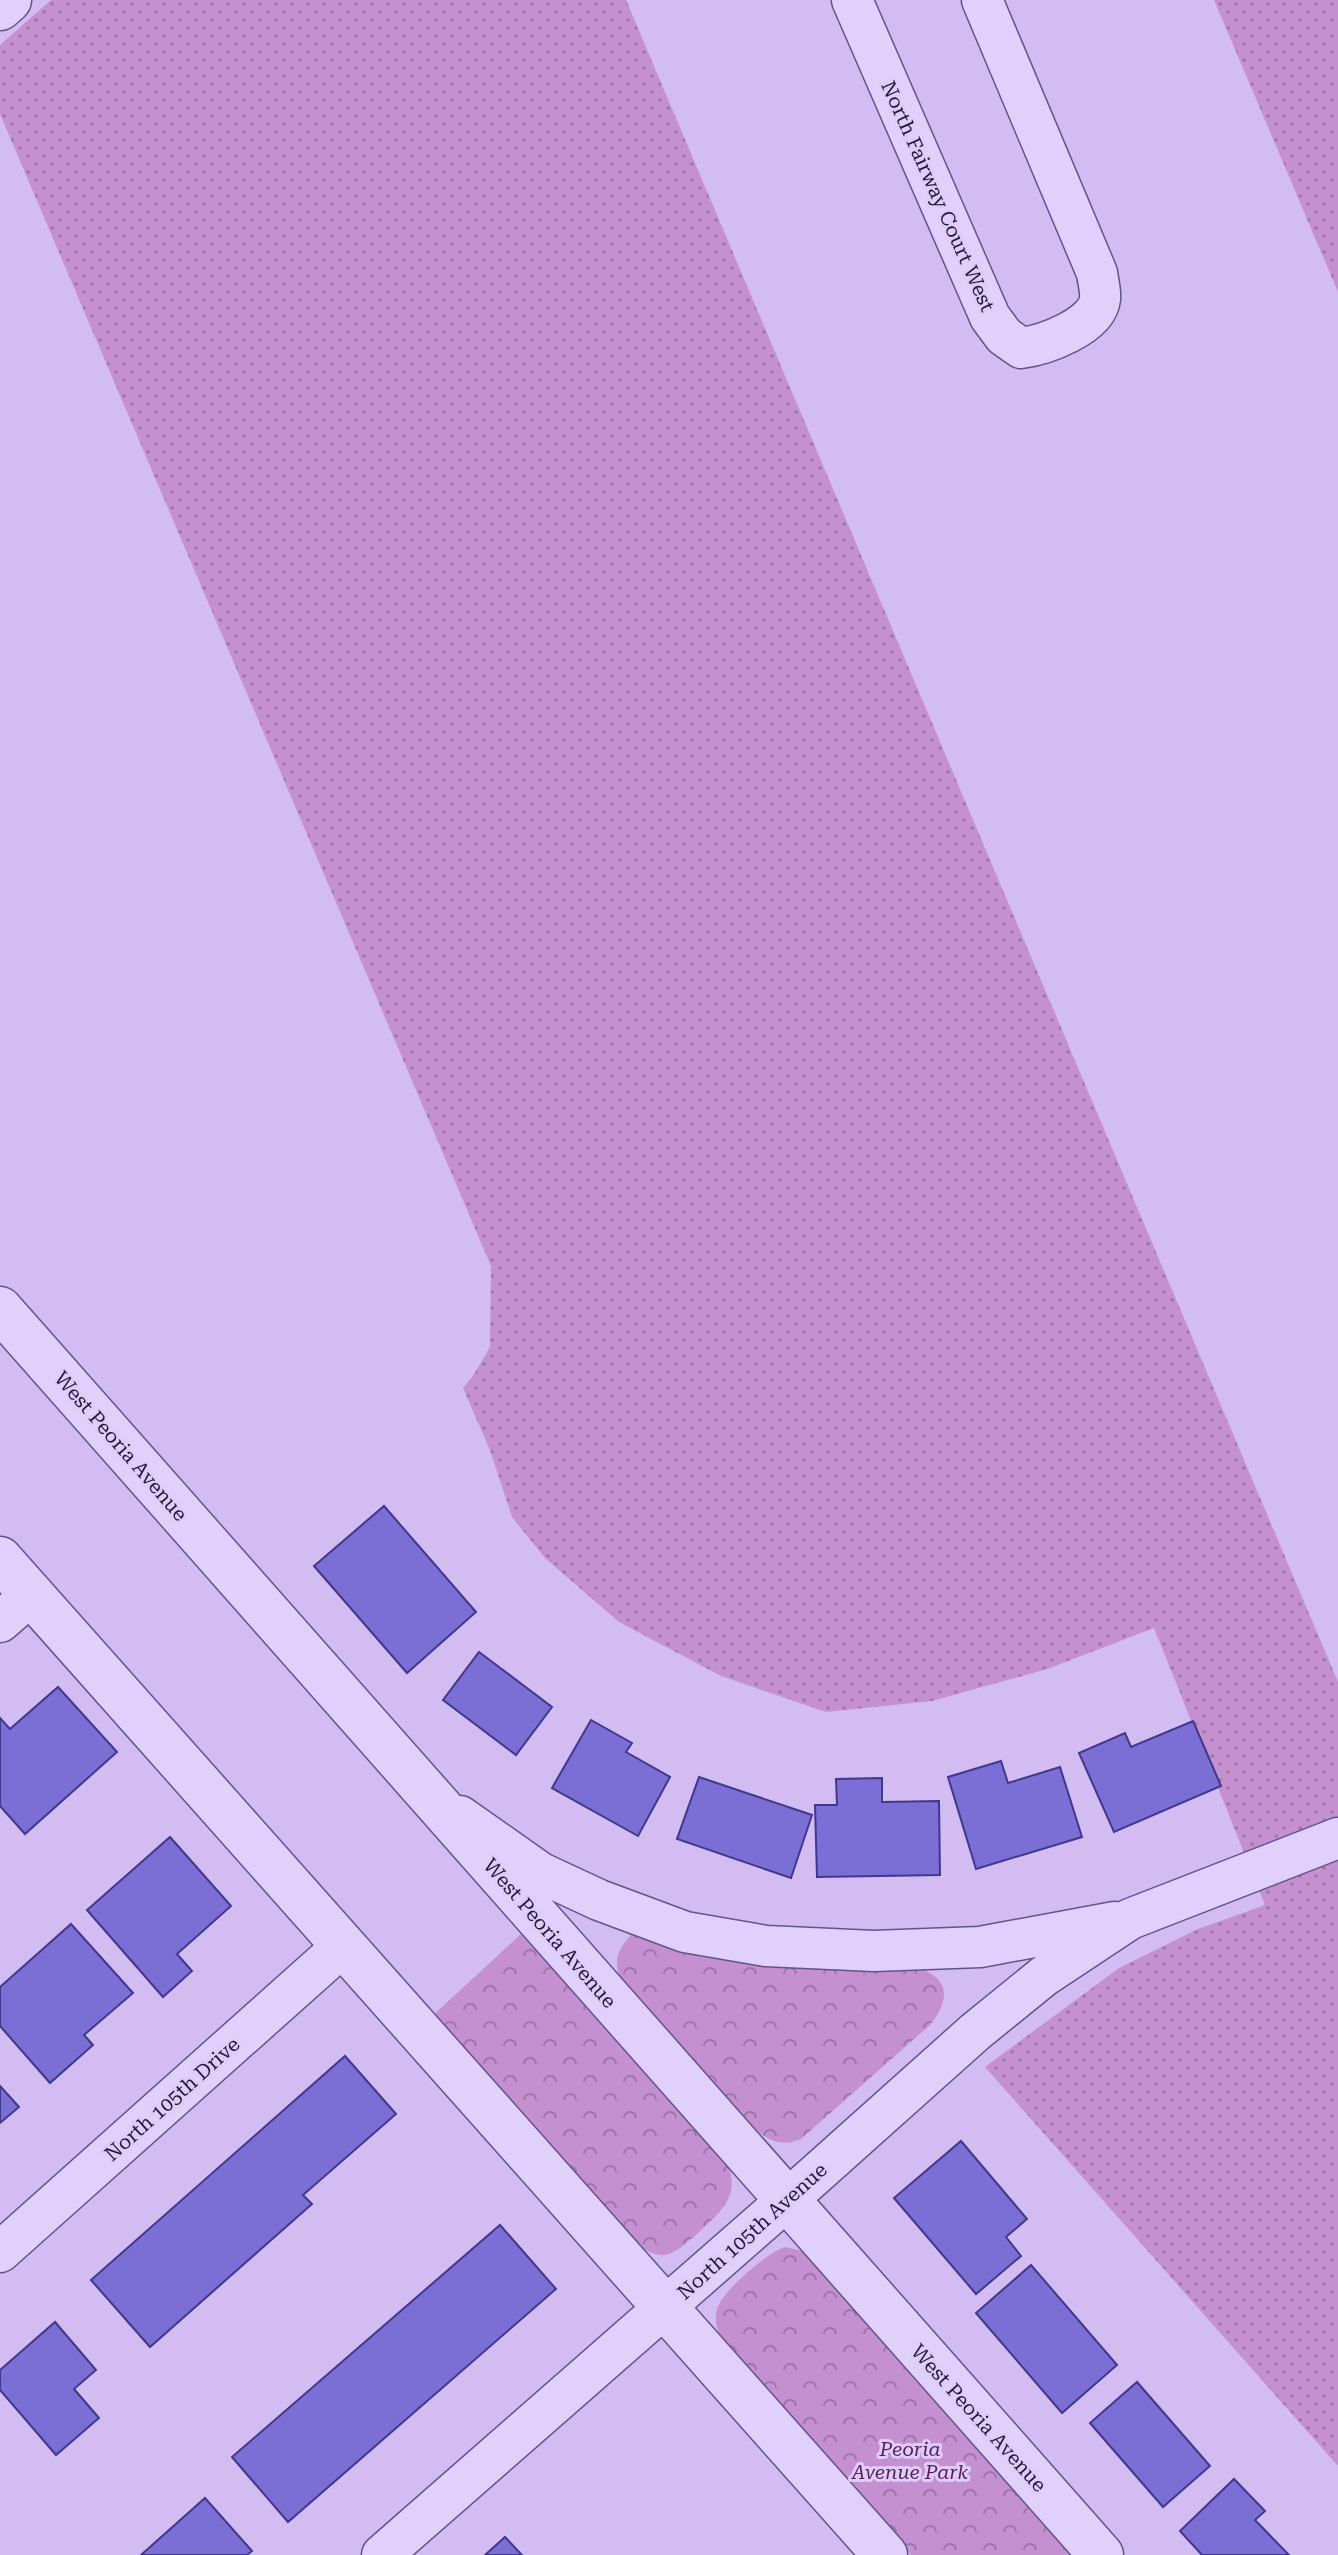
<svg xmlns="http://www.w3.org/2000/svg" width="1338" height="2555" font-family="'Roboto Serif',serif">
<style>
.grass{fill:url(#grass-dots)}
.forest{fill:url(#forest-crowns)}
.building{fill:#7b6ed4;stroke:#40388c;stroke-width:2}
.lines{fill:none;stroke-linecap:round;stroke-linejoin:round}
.minor-casing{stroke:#61548b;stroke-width:43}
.tertiary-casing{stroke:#61548b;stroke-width:47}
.minor{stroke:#e2d0fc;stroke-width:40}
.tertiary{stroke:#e2d0fc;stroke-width:44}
.labels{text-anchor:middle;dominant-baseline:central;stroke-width:6;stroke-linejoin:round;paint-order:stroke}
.street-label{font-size:20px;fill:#201a39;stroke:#dfcdf8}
.park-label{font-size:20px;font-style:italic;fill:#551f57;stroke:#dfcdf8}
</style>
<defs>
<pattern id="grass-dots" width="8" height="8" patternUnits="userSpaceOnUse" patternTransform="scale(2)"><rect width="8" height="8" fill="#c590d0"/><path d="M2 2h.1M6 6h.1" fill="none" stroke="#a075aa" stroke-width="1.8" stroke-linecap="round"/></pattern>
<pattern id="forest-crowns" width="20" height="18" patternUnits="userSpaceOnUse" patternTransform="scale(2)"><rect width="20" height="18" fill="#c590d0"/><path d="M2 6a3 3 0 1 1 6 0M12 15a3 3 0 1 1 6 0" fill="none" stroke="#a075aa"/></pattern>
</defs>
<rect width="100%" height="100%" fill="#d2bcf2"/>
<!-- grass -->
<path class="grass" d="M51 0H626L1338 1682V2466L985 2067 1119 1968 1198 1929 1265 1905 1154 1628 1047 1669 932 1701 826 1712 721 1676 619 1622 545 1558 512 1517 490 1450 463 1388 473 1376 490 1347 491 1266 0 114V45Z
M1214 0H1338V292Z"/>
<!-- forest -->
<path class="forest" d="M521 1934 728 2165C741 2197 718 2214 697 2234 687 2242 678 2252 665 2255 656 2256 648 2251 640 2247L431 2017Z
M641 1934 763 1964 809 1969H922C953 1982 947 2004 930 2025L801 2139C780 2148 765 2139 750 2124L621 1980C613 1962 617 1950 631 1935Z
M785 2247 803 2251 813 2257 1077 2555H911L719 2334C715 2324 714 2313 720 2303 728 2287 768 2252 785 2247Z"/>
<!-- building -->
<path class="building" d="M384 1506 476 1612 407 1673 314 1566Z
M479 1652 552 1707 516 1755 443 1700Z
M58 1687 117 1752 25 1834 0 1806V1718L10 1729Z
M591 1720 632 1743 626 1752 670 1777 638 1836 552 1788Z
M1193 1721 1221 1786 1114 1832 1079 1753 1125 1733 1131 1747Z
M1001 1761 1008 1783 1060 1767 1082 1837 976 1869 948 1777Z
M699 1777 812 1815 791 1878 677 1839Z
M882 1778V1802L939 1801 940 1875 817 1877 815 1805H837L836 1779Z
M170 1837 231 1906 177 1954 192 1971 163 1997 87 1910Z
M71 1924 133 1993 84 2035 93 2045 50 2083 0 2026V1987Z
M345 2056 396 2114 303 2195 312 2204 150 2347 91 2280Z
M0 2086 19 2107 0 2123Z
M961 2141 1027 2219 1006 2237 1021 2256 976 2294 894 2198Z
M500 2225 556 2289 288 2522 232 2457Z
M1031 2265 1117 2365 1062 2413 976 2313Z
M55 2322 96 2370 74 2389 99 2418 56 2455 0 2390V2370Z
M1137 2382 1210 2466 1163 2507 1090 2423Z
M1234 2479 1265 2511 1255 2520 1289 2555H1202L1180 2531Z
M205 2498 252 2551 247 2555H141Z
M505 2537 522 2555H485Z"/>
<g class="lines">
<!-- minor casing -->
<g class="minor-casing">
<path id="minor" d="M852 0 990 317 1004 336 1021 348C1045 345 1097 326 1100 299 1101 291 1098 281 1097 273L982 0
M0 1622 32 1594
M460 1816 541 1873 599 1900 685 1932 766 1946 874 1951 980 1947 1115 1922
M0 2252 344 1945
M382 2555 786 2201 975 2032 1044 1976 1130 1919 1338 1838"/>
</g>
<!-- tertiary casing -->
<g class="tertiary-casing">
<path id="tertiary" d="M0 8 9 0
M0 1309 1101 2555
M0 1559 885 2555"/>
</g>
<!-- minor -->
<use href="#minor" class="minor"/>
<!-- tertiary -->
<use href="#tertiary" class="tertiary"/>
</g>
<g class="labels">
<!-- street labels -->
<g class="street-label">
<text transform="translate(938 196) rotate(66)">North Fairway Court West</text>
<text transform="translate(121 1446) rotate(49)">West Peoria Avenue</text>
<text transform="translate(550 1933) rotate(49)">West Peoria Avenue</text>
<text transform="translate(172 2099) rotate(-42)">North 105th Drive</text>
<text transform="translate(752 2231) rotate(-42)">North 105th Avenue</text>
<text transform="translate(979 2418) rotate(48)">West Peoria Avenue</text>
</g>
<!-- park labels -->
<g class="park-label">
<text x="910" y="2449">Peoria<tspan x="910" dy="23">Avenue Park</tspan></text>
</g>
</g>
</svg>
